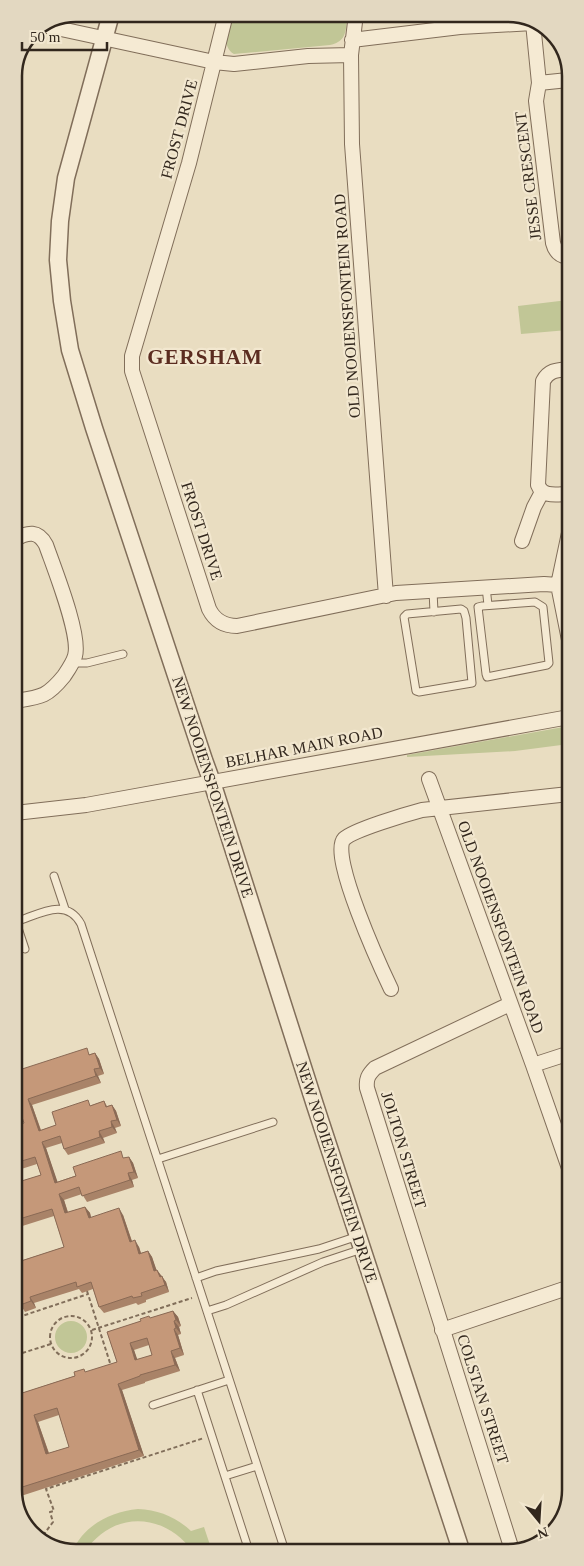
<svg xmlns="http://www.w3.org/2000/svg" width="584" height="1566" font-family="'Times New Roman',serif">
<style>
.green{fill:#c1c696}
.lines{fill:none;stroke-linecap:round;stroke-linejoin:round}
.service-casing{stroke:#816e5a;stroke-width:9}
.minor-casing{stroke:#816e5a;stroke-width:16}
.tertiary-casing{stroke:#816e5a;stroke-width:19}
.path{stroke:#816e5a;stroke-width:2;stroke-dasharray:4 2.5;stroke-linecap:butt}
.service{stroke:#f5ead3;stroke-width:7}
.minor{stroke:#f5ead3;stroke-width:14}
.tertiary{stroke:#f5ead3;stroke-width:16}
.wall{fill:#a98368;fill-rule:evenodd}
.shaded-wall{fill:#8a6a55}
.building{fill:#c59879;stroke:#8a6a55;fill-rule:evenodd}
.labels{text-anchor:middle;dominant-baseline:central;stroke-width:4.5;stroke-linejoin:round;paint-order:stroke}
.street-label{font-size:16px;fill:#32271d;stroke:#f2e7cf}
.district-label{font-size:21px;font-weight:bold;letter-spacing:1px;fill:#5b2c20;stroke:#f2e7cf}
.rim{fill:none;stroke:#32271d;stroke-width:2.5}
</style>
<rect width="100%" height="100%" fill="#e9ddc1"/>
<!-- green -->
<path class="green" d="M231 14H348C345 30 348 41 330 45L234 54C220 46 228 26 231 14Z
M568 300V330L521 334 518 306Z
M569 726V744L515 751 407 757V755Z
M55 1337a16 16 0 1 1 32 0a16 16 0 1 1-32 0Z
M138 1509C159 1510 176 1517 191 1531L204 1527 212 1551 193 1552C165 1512 112 1510 85 1552H72C84 1525 110 1512 138 1509Z"/>
<g class="lines">
<!-- service casing -->
<g class="service-casing">
<path id="service" d="M486 587 488 605
M433 591 434 612
M535 602 543 607 549 663 547 665 487 677 486 674 478 607 482 606Z
M461 609 464 611 466 618 472 683 419 692 416 691 404 617 407 614Z
M72 663H87L123 654
M54 876 65 909
M15 922C38 915 66 896 81 924L285 1551
M16 922 25 949
M158 1159 273 1122
M196 1278 216 1271 319 1249 358 1236
M207 1311 226 1305 323 1262 362 1249
M197 1390 249 1551
M153 1405 229 1380
M225 1476 257 1466"/>
</g>
<!-- minor casing -->
<g class="minor-casing">
<path id="minor" d="M226 14 189 163 132 356V371L209 609C215 621 224 626 237 626L396 593 544 584 558 585 569 640
M356 14 351 55 352 144 386 596
M47 26 214 62 234 64 308 56 351 55
M352 40 460 27 533 23 539 83 536 101 553 243C555 251 560 256 568 257
M539 83 568 80
M569 369C557 370 549 370 543 381L538 485C543 498 557 494 569 494
M15 539C28 532 38 530 46 545 54 568 81 635 75 656 73 663 68 670 64 676 47 697 41 697 15 701
M522 541 534 507 542 492
M558 585 569 533
M429 779 533 1065 570 1171
M15 813 86 805 569 717
M391 989C381 968 329 855 344 839 353 830 407 814 422 810L569 794
M510 1004 375 1068C368 1075 366 1079 367 1088L512 1550
M533 1065 570 1053
M442 1330 570 1287"/>
</g>
<!-- tertiary casing -->
<g class="tertiary-casing">
<path id="tertiary" d="M111 14 66 178 60 221 58 260 62 301 70 350 94 428 204 760 212 782 315 1105 461 1550"/>
</g>
<!-- path -->
<path class="path" d="M87 1291 111 1366
M16 1313 21 1311 22 1316 88 1294
M50 1337a21 21 0 1 1 42 0a21 21 0 1 1-42 0Z
M92 1330 192 1298
M16 1355 51 1344
M37 1538 44 1534 53 1522 50 1512 54 1511 46 1489 204 1438"/>
<!-- service -->
<use href="#service" class="service"/>
<!-- minor -->
<use href="#minor" class="minor"/>
<!-- tertiary -->
<use href="#tertiary" class="tertiary"/>
</g>
<!-- wall -->
<path class="wall" d="M15 1053 21 1069 95 1053 99 1059 104 1074 98 1076 101 1083 32 1105 41 1130 56 1125 92 1105 104 1101 107 1106 112 1105 116 1111 121 1126 115 1128 117 1133 103 1138 105 1143 68 1155 64 1149 62 1143 46 1148 57 1182 129 1157 133 1163 138 1178 132 1180 134 1187 87 1202 82 1194 64 1200 68 1212 85 1207 90 1213 91 1218 123 1215 132 1241 139 1247 141 1253 148 1251 152 1257 156 1270H157L166 1282 169 1292 146 1300V1302L138 1305 136 1303 104 1313 99 1307 93 1289 82 1293 79 1289 34 1303 36 1308 25 1312 22 1307 16 1309V1247L20 1261 64 1247 54 1216 16 1228 15 1183 41 1175 37 1164 15 1171V1126L24 1123 20 1112 15 1113Z
M173 1311 178 1317 181 1326 179 1327 181 1334 178 1335 184 1355 175 1358 180 1371 145 1382V1383L122 1390 144 1456 21 1496 19 1493 16 1494V1395L117 1362 107 1332ZM149 1345 152 1355 137 1360 134 1350ZM59 1415 69 1447 49 1453 38 1422Z"/>
<!-- shaded-wall -->
<path class="shaded-wall" d="M15 1053 23 1076 19 1070 15 1060Z
M95 1053 99 1059 104 1074 100 1068Z
M94 1069 98 1076 101 1083 96 1076Z
M28 1099 32 1105 43 1137 39 1131Z
M112 1105 116 1111 121 1126 117 1120Z
M111 1121 115 1128 117 1133 112 1127Z
M99 1131 103 1138 105 1143 100 1137Z
M42 1142 46 1148 60 1189 55 1183Z
M129 1157 133 1163 138 1178 134 1172Z
M128 1173 132 1180 134 1187 130 1180Z
M59 1194 64 1200 70 1220 65 1213Z
M85 1207 90 1213 93 1225 89 1218Z
M119 1208 123 1215 134 1248 130 1242Z
M135 1240 139 1247 143 1260 139 1254Z
M16 1247 23 1268 18 1262 16 1254Z
M148 1251 152 1257 159 1277 154 1271Z
M157 1270 166 1282 169 1292 160 1277Z
M30 1297 34 1303 36 1308 31 1301Z
M173 1311 178 1317 181 1326 176 1320Z
M174 1321 179 1327 181 1334 176 1328Z
M174 1329 178 1335 184 1355 180 1348Z
M130 1343 134 1350 140 1367 135 1360Z
M171 1351 175 1358 180 1371 175 1365Z
M118 1384 122 1390 144 1456 139 1450Z
M34 1415 38 1422 51 1460 46 1454Z"/>
<!-- building -->
<path class="building" d="M87 1048 89 1055 95 1053 100 1068 94 1069 96 1076 28 1099 39 1131 56 1125 52 1112 88 1100 90 1106 104 1101 106 1107 112 1105 117 1120 111 1121 112 1127 99 1131 100 1137 64 1149 60 1136 42 1142 55 1183 76 1176 73 1167 121 1151 123 1158 129 1157 134 1172 128 1173 130 1180 82 1196 79 1187 59 1194 65 1213 85 1207 89 1218 119 1208 130 1242 135 1240 139 1254 148 1251 154 1271 157 1270 160 1277 162 1276 165 1285 141 1293 142 1296 133 1298 132 1296 99 1307 91 1282 77 1287 76 1282 30 1297 31 1301 20 1305 19 1300 16 1301V1254L18 1262 64 1247 52 1209 16 1220 15 1183 41 1175 35 1157 15 1163V1126L24 1123 18 1105H15V1060L19 1070Z
M173 1311 176 1320 174 1321 176 1328 174 1329 180 1348 171 1351 175 1365 140 1375V1376L118 1384 139 1450 16 1489V1395L75 1376 74 1372 84 1369 85 1372 117 1362 107 1332 141 1321 140 1319 149 1316 150 1318ZM147 1338 152 1355 135 1360 130 1343ZM57 1408 69 1447 46 1454 34 1415Z"/>
<g class="labels">
<!-- street labels -->
<g class="street-label">
<text transform="translate(179 129) rotate(-75)">FROST DRIVE</text>
<text transform="translate(528 176) rotate(-97)">JESSE CRESCENT</text>
<text transform="translate(347 306) rotate(-94)">OLD NOOIENSFONTEIN ROAD</text>
<text transform="translate(202 531) rotate(72)">FROST DRIVE</text>
<text transform="translate(304 747) rotate(-11)">BELHAR MAIN ROAD</text>
<text transform="translate(213 787) rotate(72)">NEW NOOIENSFONTEIN DRIVE</text>
<text transform="translate(501 927) rotate(70)">OLD NOOIENSFONTEIN ROAD</text>
<text transform="translate(404 1150) rotate(73)">JOLTON STREET</text>
<text transform="translate(337 1172) rotate(72)">NEW NOOIENSFONTEIN DRIVE</text>
<text transform="translate(483 1399) rotate(72)">COLSTAN STREET</text>
</g>
<!-- district labels -->
<g class="district-label">
<text x="205" y="357">GERSHAM</text>
</g>
</g>
<!-- crop -->
<path d="M0 0H584V1566H0ZM76 22H508A54 54 0 0 1 562 76V1490A54 54 0 0 1 508 1544H76A54 54 0 0 1 22 1490V76A54 54 0 0 1 76 22Z" fill="#e3d8c1" fill-rule="evenodd"/>
<path class="rim" d="M76 22H508A54 54 0 0 1 562 76V1490A54 54 0 0 1 508 1544H76A54 54 0 0 1 22 1490V76A54 54 0 0 1 76 22Z"/>
<!-- north arrow -->
<g transform="translate(539 1521) rotate(162)" stroke="#f2e7cf" stroke-width="4" paint-order="stroke">
<path d="M0-4L9 19L0 12L-9 19Z" fill="#32271d"/>
<text y="-8" font-size="14" font-weight="bold" text-anchor="middle" fill="#32271d">N</text>
</g>
<!-- scale -->
<path d="M22 42v8h85v-8" fill="none" stroke="#32271d" stroke-width="2.5"/>
<text x="30" y="42" font-size="15" fill="#32271d" stroke="#f2e7cf" stroke-width="4" paint-order="stroke">50 m</text>
</svg>
